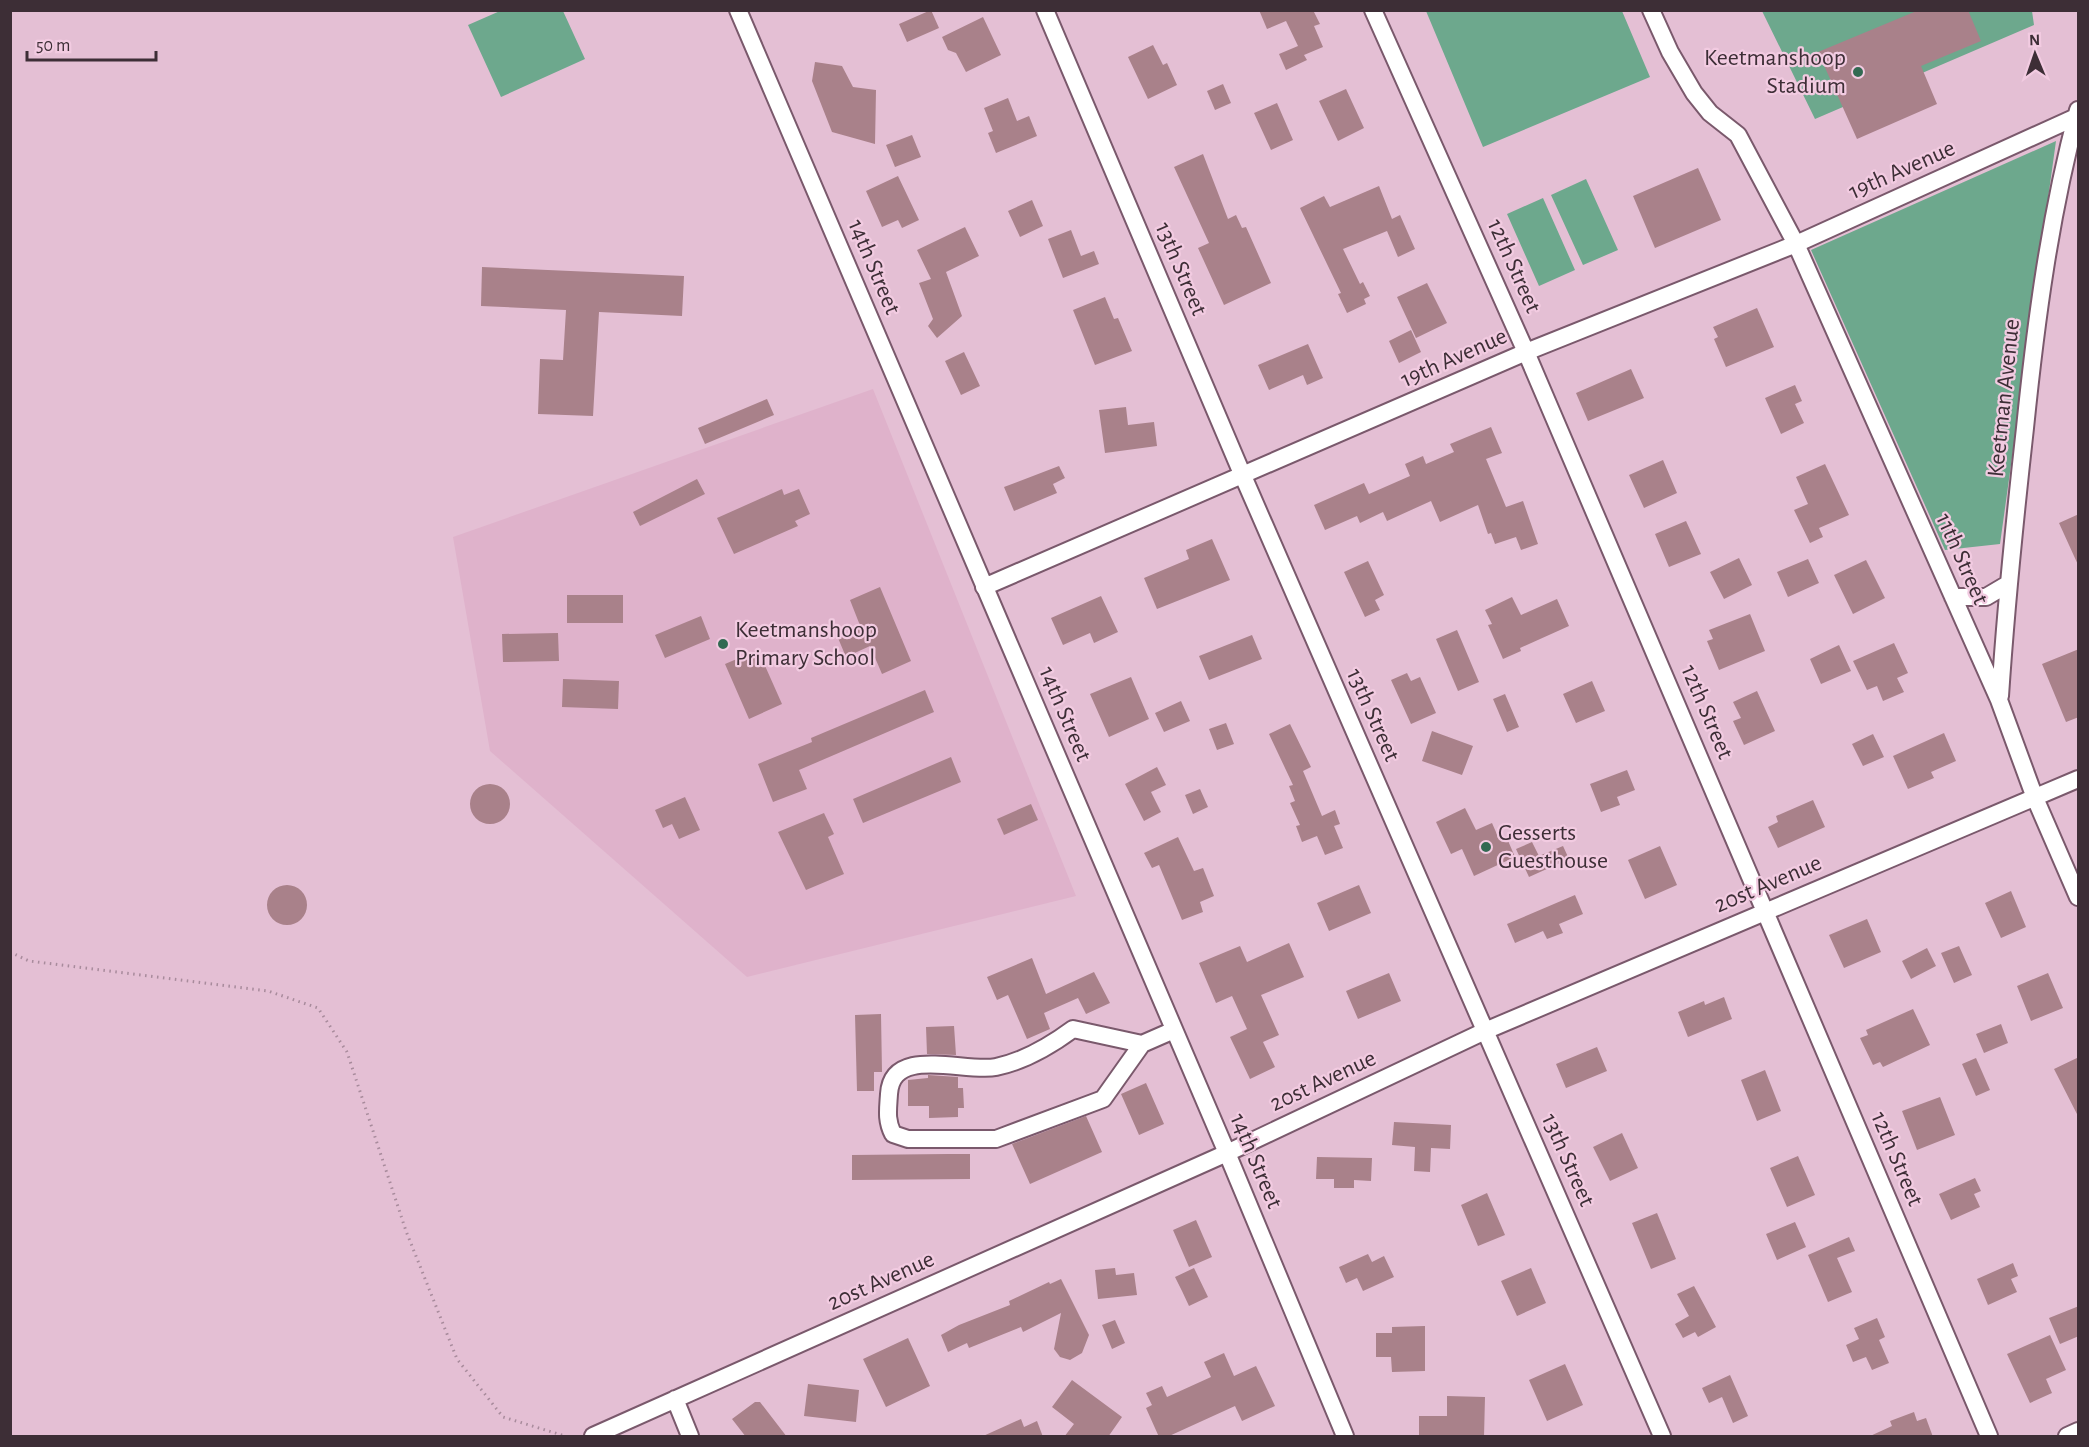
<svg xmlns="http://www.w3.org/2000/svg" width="2089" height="1447" font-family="'Alegreya Sans',sans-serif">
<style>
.built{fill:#dfb2cb}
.green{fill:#6da88d}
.building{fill:#a9818a}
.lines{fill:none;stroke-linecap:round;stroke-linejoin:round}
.minor-casing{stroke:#7a596c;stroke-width:20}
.path{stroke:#a88b9c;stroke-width:3;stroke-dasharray:1.5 4.5;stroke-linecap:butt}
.minor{stroke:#fff;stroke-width:16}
.poi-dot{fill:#326a52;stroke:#f2cbe1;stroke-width:2}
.labels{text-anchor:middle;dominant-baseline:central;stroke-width:4.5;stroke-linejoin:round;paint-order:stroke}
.poi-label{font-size:24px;fill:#3d2e36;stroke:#f2cbe1;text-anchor:start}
.street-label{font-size:24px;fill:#3d2e36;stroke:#f2cbe1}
</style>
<rect width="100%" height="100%" fill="#e4bfd4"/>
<!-- built -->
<path class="built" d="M873 389 1076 896 747 977 490 751 453 537Z"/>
<!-- green -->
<path class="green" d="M500 11H563L585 59 501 97 468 25Z
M1426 11H1622L1650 77 1483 147Z
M1762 11H2032L2034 25 1815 119Z
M2056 141 2000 544 1945 550 1811 250Z
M1586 179 1618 250 1583 265 1551 195Z
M1543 198 1575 270 1539 286 1507 214Z"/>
<!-- building -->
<path class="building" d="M931 10 939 28 907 42 899 24Z
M1259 10H1313L1320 24 1314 26 1323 47 1304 55 1307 60 1286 70 1279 54 1298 46 1286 21 1267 29Z
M1919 10H1968L1981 41 1921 66 1937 104 1857 139 1818 52Z
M983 17 1001 55 966 72 956 53 948 50 942 37Z
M1153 45 1163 65 1167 63 1177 85 1148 99 1128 57Z
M815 62 842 66 853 87 876 90 875 144 832 132 812 81Z
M1223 84 1231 103 1215 110 1207 91Z
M1346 89 1364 128 1338 141 1319 101Z
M1008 98 1017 121 1029 116 1037 136 996 153 988 133 993 131 984 108Z
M1277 103 1293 140 1271 150 1254 113Z
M912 135 921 157 895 167 886 145Z
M1203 154 1228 219 1236 215 1242 228 1246 227 1271 283 1224 305 1198 248 1209 243 1174 167Z
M1698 168 1721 220 1655 248 1633 196Z
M898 176 919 220 902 228 898 220 882 227 866 191Z
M1379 186 1392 219 1400 215 1415 249 1398 257 1387 231 1343 249 1360 284 1363 282 1370 296 1364 299 1366 304 1347 313 1338 294 1341 293 1300 208 1324 196 1330 207Z
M1032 200 1043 226 1020 237 1008 211Z
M965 227 979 256 946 272 962 316 937 338 928 326 933 319 919 283 931 279 917 250Z
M1071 230 1081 256 1094 251 1099 264 1063 278 1048 239Z
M482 267 684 276 682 316 599 312 593 416 538 414 540 359 563 360 566 310 481 306Z
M1427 283 1447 323 1416 338 1397 297Z
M1105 297 1114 319 1118 318 1132 351 1095 365 1073 310Z
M1757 308 1774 347 1726 367 1714 339 1718 337 1713 327Z
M1411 330 1421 352 1399 363 1389 341Z
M1308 344 1323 378 1307 385 1303 375 1269 390 1258 365Z
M964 352 980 386 961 395 945 361Z
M1631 369 1644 398 1588 421 1576 393Z
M1795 385 1802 401 1795 404 1804 423 1781 434 1765 398Z
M767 399 774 415 705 444 698 428Z
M1126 407 1128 425 1154 422 1157 446 1105 453 1099 410Z
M1491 427 1502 453 1486 459 1506 507 1523 501 1538 544 1521 550 1516 537 1495 544 1491 533 1488 534 1478 505 1440 522 1431 501 1387 521 1383 512 1360 523 1357 516 1325 530 1314 505 1364 483 1369 494 1410 476 1405 464 1423 456 1426 464 1454 452 1450 444Z
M1663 460 1677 493 1644 508 1629 475Z
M1825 464 1849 515 1819 528 1823 537 1810 543 1794 510 1808 504 1796 477Z
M1059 466 1065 478 1053 484 1057 493 1014 511 1004 487Z
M697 479 705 494 640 526 633 512Z
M782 489 784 495 799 489 810 514 795 521 798 526 734 554 717 518Z
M2079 514V567L2059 523Z
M1686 521 1701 554 1669 567 1655 534Z
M1212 539 1230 580 1157 609 1144 578 1189 559 1186 550Z
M1739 558 1752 585 1724 599 1710 572Z
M1808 559 1819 583 1788 597 1777 572Z
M1866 560 1885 598 1853 614 1834 575Z
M1368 561 1384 595 1375 600 1380 610 1365 617 1344 572Z
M880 587 911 661 882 674 870 646 846 657 838 638 861 628 850 600Z
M567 595H623V623H567Z
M1101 596 1118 632 1094 643 1090 633 1063 645 1051 618Z
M1512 597 1521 615 1557 599 1569 626 1520 648 1521 651 1503 659 1488 625 1492 624 1485 610Z
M1750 614 1765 651 1719 670 1707 641 1713 639 1709 630Z
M701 616 710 639 665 658 655 635Z
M1457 630 1479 682 1458 691 1436 639Z
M558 633 559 661 503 662 502 634Z
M1252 635 1262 659 1209 680 1199 656Z
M1894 643 1908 673 1897 678 1904 692 1883 701 1877 686 1867 690 1853 661Z
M1839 645 1851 671 1821 684 1810 659Z
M2079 649V717L2066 722 2042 664Z
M758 650 782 704 749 719 725 664Z
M1407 673 1411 681 1420 677 1436 713 1411 724 1391 680Z
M1131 677 1149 719 1109 737 1090 694Z
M563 679 619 681 618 709 562 707Z
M1592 681 1605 711 1576 723 1563 694Z
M925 690 934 712 799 770 807 789 773 802 758 764 812 742 811 738Z
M1757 691 1775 731 1744 745 1733 721 1741 718 1733 702Z
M1505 694 1519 727 1507 732 1493 699Z
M1181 701 1190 721 1164 732 1155 713Z
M1226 723 1234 744 1217 750 1209 729Z
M1290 724 1311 767 1303 771 1322 816 1335 810 1340 824 1334 826 1343 848 1325 855 1317 836 1302 842 1296 826 1300 825 1290 803 1295 801 1289 786 1293 785 1269 734Z
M1432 731 1473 746 1462 775 1422 761Z
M1944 733 1956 761 1931 772 1934 778 1908 789 1893 756Z
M1873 734 1884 757 1863 766 1852 744Z
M951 757 961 782 863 823 853 799Z
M1157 767 1166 785 1151 792 1161 812 1144 821 1125 784Z
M1627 770 1635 790 1617 797 1620 805 1601 812 1590 784Z
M470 804a20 20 0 1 1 40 0a20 20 0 1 1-40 0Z
M1200 789 1208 807 1193 814 1185 795Z
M685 797 700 830 679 839 672 824 663 828 655 810Z
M1813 800 1825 827 1778 848 1768 827 1778 822 1776 816Z
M1031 804 1038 820 1004 835 997 819Z
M1465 808 1476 830 1492 823 1499 839 1506 836 1515 857 1474 876 1462 849 1451 854 1436 822Z
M824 813 834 834 828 837 844 874 806 890 778 832Z
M1178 837 1194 871 1203 868 1214 896 1200 902 1203 912 1182 920 1159 865 1152 868 1144 853Z
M1532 842 1539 856 1563 846 1569 859 1529 877 1516 849Z
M1660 846 1677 885 1645 899 1628 860Z
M267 905a20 20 0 1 1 40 0a20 20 0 1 1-40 0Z
M1359 885 1371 913 1329 931 1317 903Z
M2011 891 2026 927 2001 938 1985 903Z
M1575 895 1583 914 1559 924 1563 933 1547 939 1543 931 1515 943 1507 924Z
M1867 919 1881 952 1844 968 1829 935Z
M1289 943 1304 977 1261 995 1279 1035 1263 1042 1275 1067 1250 1079 1230 1037 1247 1029 1232 996 1216 1003 1199 963 1240 946 1247 962Z
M1959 946 1972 975 1954 983 1941 953Z
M1927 948 1936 966 1911 979 1902 961Z
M1032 958 1046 994 1094 972 1110 1003 1086 1014 1078 998 1044 1013 1050 1029 1027 1039 1008 995 997 1000 987 977Z
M1389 973 1401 1001 1358 1019 1346 991Z
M2048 973 2063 1008 2031 1021 2017 986Z
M1724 997 1732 1019 1688 1037 1678 1012 1704 1001 1705 1005Z
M1913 1009 1930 1045 1883 1067 1880 1062 1873 1065 1860 1038 1868 1035 1866 1030Z
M881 1014 882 1072H874V1091H857L855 1015Z
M2001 1024 2008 1043 1984 1053 1976 1034Z
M954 1026 956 1055 927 1054 926 1027Z
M1597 1047 1607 1071 1566 1088 1556 1064Z
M2079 1057V1118L2054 1069Z
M1976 1058 1990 1090 1976 1096 1962 1064Z
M1765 1070 1781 1111 1757 1121 1741 1080Z
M928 1075 958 1077V1088H963L964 1108H958V1117L929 1118V1106H908V1080L928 1078Z
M1146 1083 1164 1124 1139 1135 1121 1094Z
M1940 1097 1955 1135 1917 1150 1902 1111Z
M1086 1116 1102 1152 1030 1184 1012 1144Z
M1394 1122 1451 1125 1450 1149 1431 1148 1430 1172 1414 1171 1415 1147 1392 1145Z
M1622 1133 1638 1168 1610 1181 1593 1147Z
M948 1154H970V1179L852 1180V1155Z
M1798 1156 1815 1195 1787 1207 1770 1168Z
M1317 1157 1372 1158 1371 1181 1354 1180V1188H1334V1179H1316Z
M1975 1178 1981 1191 1974 1194 1980 1207 1951 1220 1939 1194Z
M1487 1193 1505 1235 1478 1246 1461 1205Z
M1657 1213 1676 1259 1651 1269 1632 1223Z
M1196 1220 1212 1257 1189 1267 1173 1230Z
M1795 1222 1806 1247 1777 1260 1766 1234Z
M1849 1237 1855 1251 1837 1258 1852 1292 1828 1302 1808 1255Z
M1368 1254 1372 1262 1384 1256 1394 1277 1363 1291 1357 1278 1346 1283 1339 1267Z
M2013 1263 2018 1276 2011 1279 2017 1292 1988 1305 1977 1279Z
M1115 1268 1116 1275 1134 1273 1137 1295 1098 1299 1095 1270Z
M1194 1268 1208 1297 1189 1306 1182 1291 1184 1290 1182 1291 1175 1277Z
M1531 1268 1546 1303 1517 1316 1501 1281Z
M1061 1279 1089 1335 1082 1353 1070 1360 1060 1357 1054 1349 1061 1313 1023 1332 1021 1327 969 1348 967 1343 948 1352 941 1335 959 1325 1010 1305 1009 1301 1049 1282 1050 1284Z
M1694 1286 1716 1327 1698 1337 1695 1332 1683 1338 1675 1324 1689 1316 1677 1294Z
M2079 1306V1336L2060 1344 2049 1318Z
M1877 1318 1885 1337 1879 1340 1889 1363 1872 1370 1866 1357 1853 1362 1846 1345 1859 1339 1854 1328Z
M1115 1320 1125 1343 1112 1349 1102 1325Z
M1425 1326V1371L1392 1372 1391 1357H1376V1333H1392V1327Z
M2050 1335 2066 1370 2046 1379 2052 1393 2030 1403 2007 1354Z
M908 1338 930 1386 886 1407 863 1359Z
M1224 1353 1234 1376 1256 1366 1275 1406 1242 1421 1235 1406 1167 1437H1159L1146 1408 1152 1405 1146 1393 1162 1386 1167 1397 1211 1377 1204 1362Z
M1565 1364 1583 1405 1547 1421 1529 1380Z
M1730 1375 1748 1416 1733 1423 1722 1397 1709 1403 1702 1388Z
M1072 1380 1122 1417 1108 1437H1064L1074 1424 1052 1407Z
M808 1384 859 1390 856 1422 804 1416Z
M1447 1396 1485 1397 1484 1437H1419V1416H1447Z
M755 1402H760L787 1437H746L732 1419Z
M1914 1412 1917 1421 1926 1418 1933 1437H1868L1892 1426 1890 1421Z
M1021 1419 1024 1427 1037 1421 1043 1437H981Z"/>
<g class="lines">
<!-- minor casing -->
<g class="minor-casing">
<path id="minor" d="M738 10 1227 1153 1345 1436
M1045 10 1243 476 1662 1436
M1373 10 1526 352 1989 1436
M1651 10 1670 52 1694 93 1710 113 1738 135 1796 244 1999 700 2035 798 2078 897
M984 587 1526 352 1796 244 2076 117
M1953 597H1986L2008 584
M2000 696C2006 606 2015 517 2025 428 2036 320 2050 215 2078 110
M1142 1044 1073 1029C1050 1046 1025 1061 996 1067 964 1073 892 1045 889 1094 888 1110 886 1120 893 1134L908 1139H996L1103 1099 1142 1044 1174 1030
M675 1399 690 1436
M593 1436 1227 1153 1485 1031 2078 779
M2067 1436 2078 1431"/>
</g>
<!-- path -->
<path class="path" d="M10 952 29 961 268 991 318 1008 347 1052 406 1231 457 1359 503 1417 565 1436"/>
<!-- minor -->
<use href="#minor" class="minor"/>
</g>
<!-- markers -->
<g class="poi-dot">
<circle cx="1858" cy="72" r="6"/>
<circle cx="723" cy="644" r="6"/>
<circle cx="1486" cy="847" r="6"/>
</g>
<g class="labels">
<!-- poi labels -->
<g class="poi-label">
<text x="1846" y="58" text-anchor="end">Keetmanshoop<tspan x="1846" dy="28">Stadium</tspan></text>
<text x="735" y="630">Keetmanshoop<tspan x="735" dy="28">Primary School</tspan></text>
<text x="1498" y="833">Gesserts<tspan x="1498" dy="28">Guesthouse</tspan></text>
</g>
<!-- street labels -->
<g class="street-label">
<text transform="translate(1902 170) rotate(-24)">19th Avenue</text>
<text transform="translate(1514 266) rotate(66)">12th Street</text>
<text transform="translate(874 267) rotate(67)">14th Street</text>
<text transform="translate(1181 269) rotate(67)">13th Street</text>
<text transform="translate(1454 358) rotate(-24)">19th Avenue</text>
<text transform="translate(2004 398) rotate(-84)">Keetman Avenue</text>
<text transform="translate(1962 559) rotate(66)">11th Street</text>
<text transform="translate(1707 712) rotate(67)">12th Street</text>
<text transform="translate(1065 714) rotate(67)">14th Street</text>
<text transform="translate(1373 715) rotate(66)">13th Street</text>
<text transform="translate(1768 884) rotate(-23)">20st Avenue</text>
<text transform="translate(1323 1081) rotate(-25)">20st Avenue</text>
<text transform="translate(1897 1159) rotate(67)">12th Street</text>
<text transform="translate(1568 1160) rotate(66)">13th Street</text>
<text transform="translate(1256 1161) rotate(67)">14th Street</text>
<text transform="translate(881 1281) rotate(-24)">20st Avenue</text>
</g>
</g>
<!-- border -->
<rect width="2089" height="1447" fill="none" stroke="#3d2e36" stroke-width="24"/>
<!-- north arrow -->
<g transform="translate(2035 54) rotate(358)" stroke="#f2cbe1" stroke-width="4.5" paint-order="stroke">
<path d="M0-4.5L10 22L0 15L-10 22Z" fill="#3d2e36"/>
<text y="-9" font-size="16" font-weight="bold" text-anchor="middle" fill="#3d2e36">N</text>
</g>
<!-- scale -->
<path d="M27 51v9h129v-9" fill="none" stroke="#3d2e36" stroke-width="3"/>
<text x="36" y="51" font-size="18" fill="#3d2e36" stroke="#f2cbe1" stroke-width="4.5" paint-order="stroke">50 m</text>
</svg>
